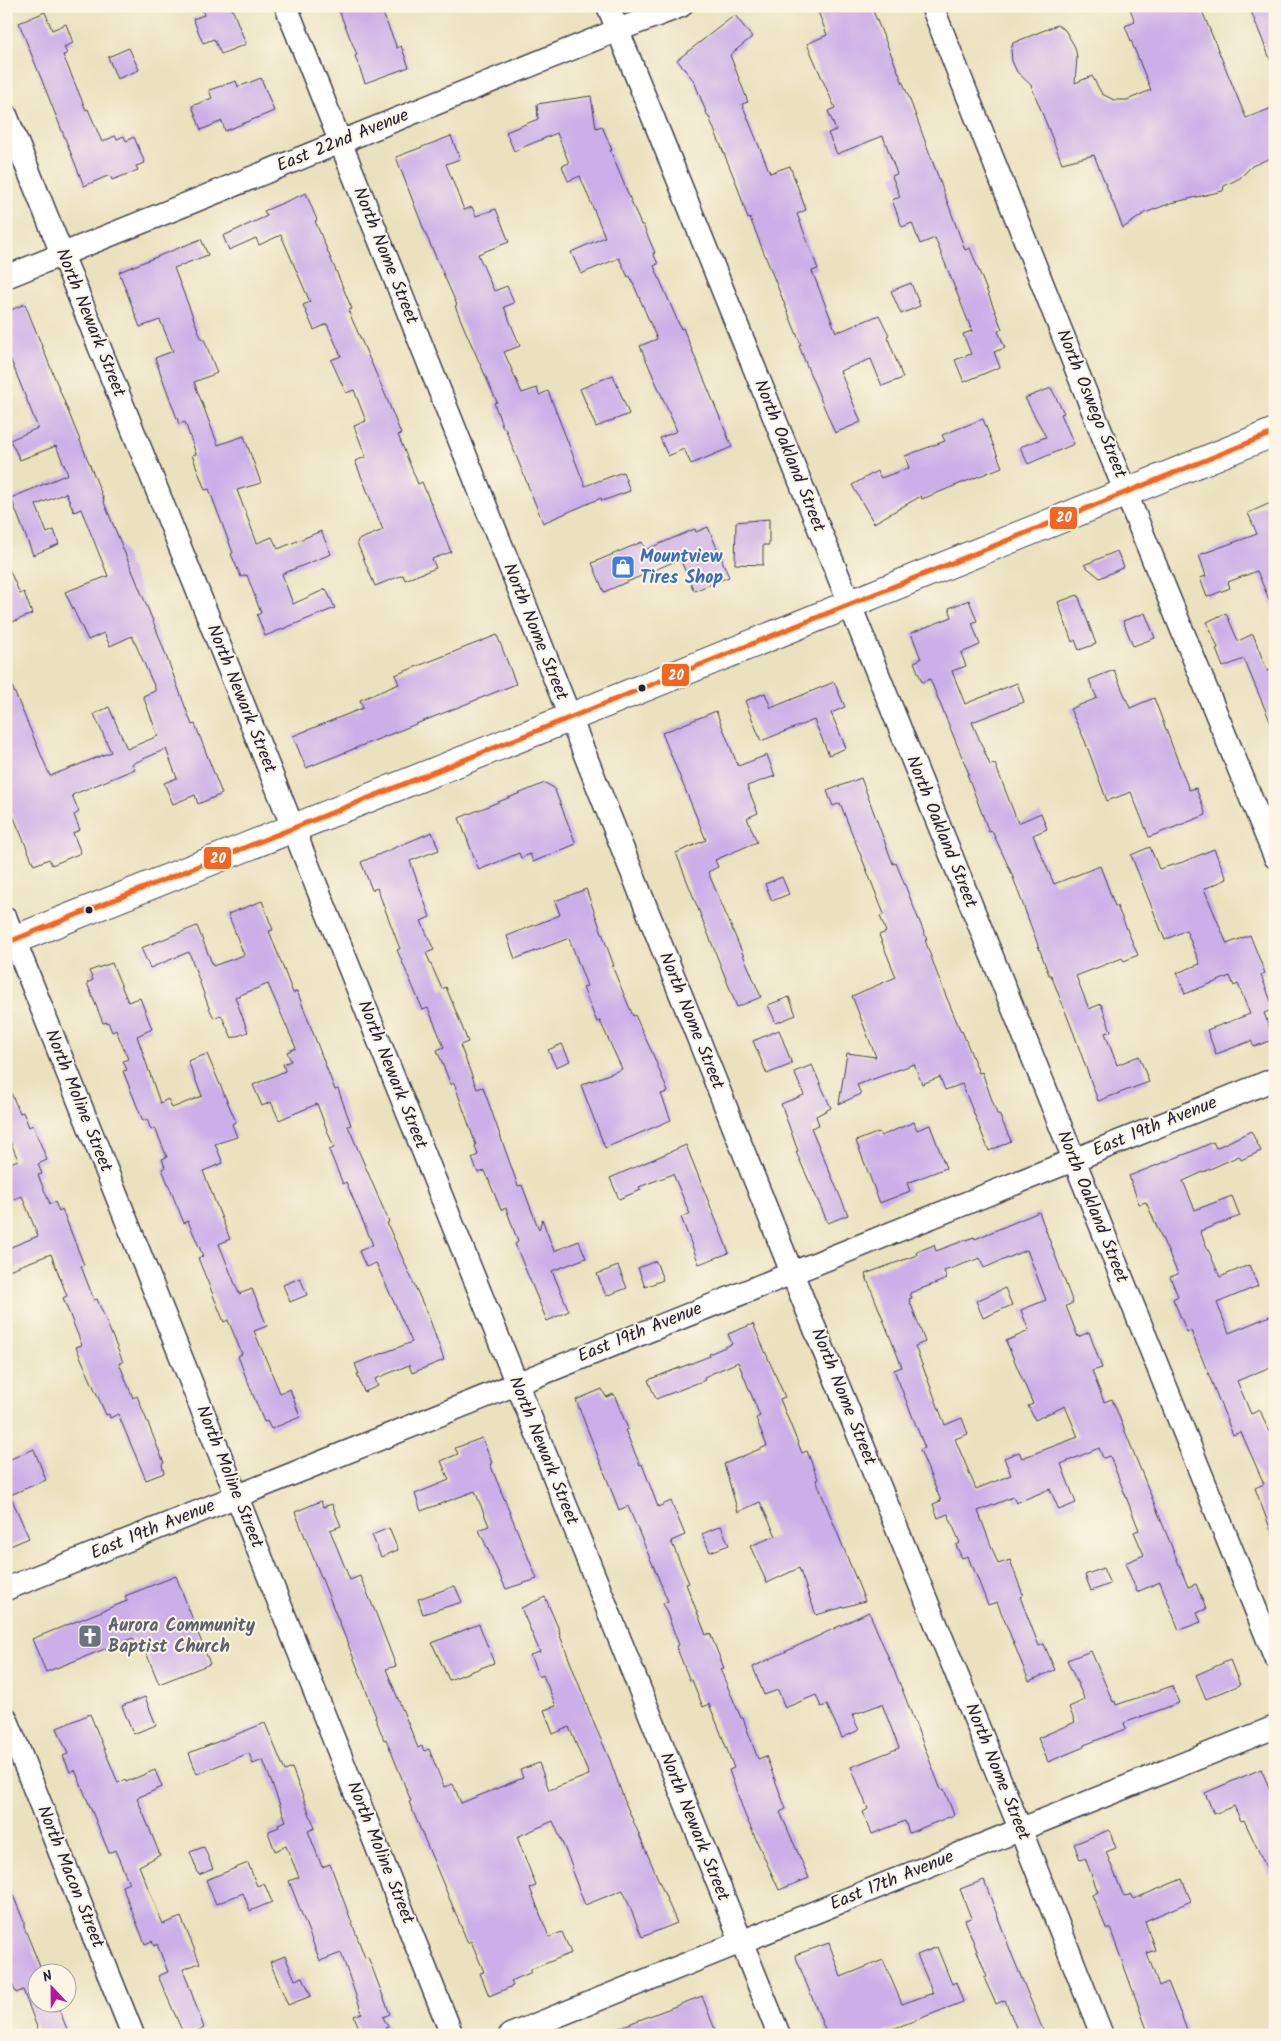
<svg xmlns="http://www.w3.org/2000/svg" width="1281" height="2041" font-family="Kalam,sans-serif">
<style>
.building{fill:#ccaee8;fill-rule:evenodd}
.lines{fill:none;stroke-linecap:round;stroke-linejoin:round}
.minor-casing{stroke:#403f4f;stroke-width:25}
.major-casing{stroke:#403f4f;stroke-width:30}
.minor{stroke:#fff;stroke-width:22}
.major{stroke:#fff;stroke-width:28}
.bus-1-casing{stroke:#fcf5e5;stroke-width:9}
.bus-1{stroke:#f26522;stroke-width:5}
.bus-dot{fill:#22223b;stroke:#fcf5e5;stroke-width:2}
.labels{text-anchor:middle;dominant-baseline:central;stroke-width:4;stroke-linejoin:round;paint-order:stroke}
.street-label{font-size:18px;fill:#22223b;stroke:#fcf5e5}
.shop-label{font-size:18px;font-weight:bold;fill:#366cbe;stroke:#fcf5e5;text-anchor:start}
.worship-label{font-size:18px;font-weight:bold;fill:#5b616d;stroke:#fcf5e5;text-anchor:start}
.line-badge{stroke:#fcf5e5;stroke-width:2}
.badge-label{font-size:14px;text-anchor:middle;font-weight:bold;fill:#fff}
</style>
<rect width="100%" height="100%" fill="#fcf5e5"/>
<filter id="ink" filterUnits="userSpaceOnUse"><feTurbulence type="fractalNoise" baseFrequency=".02" numOctaves="2"/><feDisplacementMap in="SourceGraphic" scale="10" xChannelSelector="R" yChannelSelector="G"/><feConvolveMatrix kernelMatrix="1 2 1 2 8 2 1 2 1" color-interpolation-filters="sRGB"/></filter>
<filter id="wash" filterUnits="userSpaceOnUse"><feTurbulence type="fractalNoise" baseFrequency=".0096" numOctaves="4" result="noise"/><feDisplacementMap in="SourceGraphic" scale="20" xChannelSelector="R" yChannelSelector="G"/><feGaussianBlur stdDeviation="1.12" result="paint"/><feColorMatrix in="noise" values="0 0 0 0 0 0 0 0 0 0 0 0 0 0 0 0 0 1.4 0 .05"/><feComposite in="paint" operator="in"/></filter>
<g filter="url(#wash)">
<rect width="100%" height="100%" fill="#eae1be"/>
<g id="blocks">
<!-- building -->
<path class="building" d="M201 6H231L246 44 221 54 214 39 203 43 193 19 204 15Z
M337 6H380L397 48 401 46 409 67 365 83 355 56 357 55Z
M816 6H871L910 100 965 250 970 248 1002 329 998 331 1005 348 994 352 1000 367 964 382 955 360 971 354 963 334 972 331 935 238 920 244 912 223 902 227 892 200 900 197 892 176 897 174 883 136 837 154 828 133 836 130 828 111 835 108 807 44 827 35Z
M1129 6H1200L1246 118 1275 107V156L1252 166 1240 178 1224 186 1223 191 1171 203 1145 213 1123 228 1094 155 1062 163 1031 85 1017 72 1012 61 1011 50 1013 43 1057 25 1065 30 1075 47 1077 57 1075 83 1092 76 1102 94 1114 100H1127L1151 90 1125 26 1135 22Z
M1249 6H1275V68L1274 69Z
M45 12 52 30 66 24 73 43 64 47 67 54 63 55 86 110 88 109 102 142 115 136 117 139 124 136 126 141 134 137 145 163 136 166 138 170 112 180 110 175 84 186 19 23Z
M735 15 752 37 730 55 748 102 742 104 770 173 790 166 806 210 797 214 818 269 812 271 836 332 841 330V331L879 315 889 335 887 336 903 378 882 386 871 359 840 371 861 422 835 433 808 369 799 346 801 345 750 218 748 219 737 185 709 117H708L694 81 677 60Z
M129 48 139 70 117 79 108 57Z
M261 78 274 111 225 131 222 121 201 130 192 106 212 98 209 90 236 81 238 87Z
M591 96 596 128 602 126 612 150H610L641 225H643L655 253H653L658 264 654 266 681 329 683 328 732 447 691 464 684 449 668 456 660 438 677 431 640 346 657 339 630 276 628 277 619 258 581 274 571 252 605 237 580 176 568 181 562 166 569 163 557 133 514 151 506 132 538 119 537 104Z
M451 136 460 159 446 164 464 210 472 207 476 216 496 209 509 242 478 254 494 291 507 286 514 303 504 307 520 346 504 352 522 393 537 388 539 395 548 391 585 486 623 472 630 491 602 501 601 498 543 523 505 428H503L494 403 497 402 465 330 455 306 457 305 424 230 396 157Z
M306 193 317 220 315 221 352 309 348 310 385 394 401 434 398 435 418 484 422 482 451 552 432 559 436 568 405 580 403 575 375 586 357 543 358 540 383 530 355 461 366 457 354 426 366 421 354 390 346 393 331 360 341 356 327 324 314 330 303 305 310 302 281 235 259 245 256 238 229 250 223 236 267 216 264 211Z
M201 239 208 255 174 268 202 340 204 339 217 373 194 382 218 445 244 436 261 483 237 490 257 543 272 537 278 549 321 531 331 554 282 574 293 604 326 589 335 608 265 636 257 615 261 613 247 575 241 577 231 554 233 553 209 489 205 490 192 455 196 454 185 422 179 424 155 358 173 351 160 320 140 327 119 272Z
M911 283 920 306 901 314 891 291Z
M25 304 104 500H103L155 626 192 725 195 724 222 794 198 804 195 795 173 804 164 783 177 778 166 749 132 764 135 769 72 795 79 812 74 815 80 830 73 833 81 853 52 865 49 859 34 865 6 799V672L50 776 111 752 94 714 109 707 127 749 158 736 143 696 155 691V688L132 636 110 646 104 633 88 640 65 592 108 576 81 509 74 512 66 493 36 505 47 533 54 530 59 544 33 555 11 498 68 474 56 446 20 460 10 440 38 428 6 348V312Z
M613 375 629 414 596 427 580 389Z
M1051 388 1064 413 1061 414 1074 444 1028 464 1020 447 1046 437 1025 398Z
M983 419 1002 467 922 499 921 496 874 523 852 485 877 471 881 478 909 468 905 456 945 441 942 435Z
M1275 501V614L1257 571 1228 582 1230 588 1207 597 1200 578 1206 576 1199 555 1257 534 1248 513Z
M769 519V545H763V565L735 564 736 522Z
M708 527 729 577 694 591 680 559 604 592 592 563 642 542 645 550 695 529 696 532Z
M1117 551 1124 567 1100 578 1084 565Z
M6 562 20 594 24 592 32 614 10 623 6 613Z
M1078 595 1096 644 1079 650 1075 640 1072 642 1058 602Z
M969 600 977 621 972 623 980 645 961 653 966 666 952 671 965 704 1017 683 1024 702 972 722 990 765 995 764 1018 823 1041 813 1047 829 1033 835 1054 884 1100 866 1115 906H1117L1138 955 1124 961 1122 958 1076 976 1089 1009 1101 1004 1111 1031 1105 1033 1117 1065 1139 1056 1149 1082 1098 1101 1074 1034 1051 975H1049L1011 872 992 831 989 832 967 774H969L930 679 922 682 914 662 921 659 911 633 952 617 949 608Z
M1145 613 1155 638 1133 646 1123 621Z
M1226 613 1238 641 1253 634 1267 671 1275 668V733L1244 659 1223 667 1216 649 1218 648 1207 622Z
M497 635 516 684 306 768 293 736 363 708 360 700 399 684 395 675Z
M1114 670 1130 708 1154 698 1189 790 1196 788 1206 815 1149 837 1131 792 1107 801 1085 741 1070 709 1097 698 1089 680Z
M834 682 845 707 831 713 846 748 829 755 814 720 761 741 745 701 765 693 771 708Z
M716 711 738 766 767 755 775 776 747 786 758 813 747 818 757 842 715 860 718 867 708 872 761 997 737 1007 676 853 706 840 662 733Z
M861 778 893 864 896 863 927 940H925L939 979 961 1032 962 1031 979 1073 982 1072 997 1114H999L1011 1141 989 1151 962 1084 945 1090 940 1077 922 1084 914 1064 857 1085 861 1094 839 1104 847 1053 876 1057 852 996 896 977 879 935 886 932 880 916 884 914 840 803 833 806 827 791Z
M545 783 554 788 576 844 533 862 530 854 521 858 519 853 479 870 459 818Z
M432 832 439 850 410 861 430 917 421 921 434 950 426 953 442 989 446 987 459 1019 468 1042 460 1045 477 1089 483 1087 518 1186 522 1185 539 1230 542 1219 554 1251 579 1241 586 1258 552 1271 569 1311 547 1321 515 1244 518 1242 506 1208 501 1210 485 1171 478 1173 472 1158 478 1155 475 1146 476 1145 454 1083 451 1085 437 1050 444 1047 428 1008 423 1010 397 950 400 949 377 888 372 890 361 862Z
M1150 847 1159 869 1183 862 1214 849 1227 879 1204 889 1227 944 1250 935 1265 973 1261 975 1274 1009 1264 1013 1274 1039 1254 1047 1251 1041 1216 1054 1207 1030 1250 1014 1238 984 1234 986 1230 976 1185 994 1177 973 1200 964 1186 930 1165 940 1131 855Z
M782 877 789 894 772 901 765 884Z
M586 889 614 966H612L633 1016 635 1015 654 1057 668 1092 661 1094 671 1120 605 1148 581 1085 622 1069 600 1021 597 1022 583 988 587 986 569 938 515 959 507 936 560 915 555 901Z
M262 901 273 930 269 931 293 993 297 991 335 1090 338 1089 351 1125 348 1126 389 1222 387 1223 430 1320 444 1360 412 1373 409 1365 375 1379 378 1386 364 1392 357 1374H359L355 1364 412 1342 376 1263 366 1267 359 1251 373 1245 346 1182 343 1184 329 1150 334 1148 317 1104 279 1120 271 1102 262 1106 253 1085 285 1071 283 1064 291 1061 287 1052 296 1048 268 984 235 997 248 1032 232 1038 221 1015 214 1018 209 1008 189 952 150 968 141 948 197 926 213 966 244 955 228 914Z
M112 963 128 1002 140 998 152 1029 137 1036 160 1103 168 1099 172 1108 202 1096 188 1061 207 1054 236 1122 232 1124 237 1137 215 1144 223 1163 203 1171 230 1239 219 1244 239 1294 252 1289 267 1326 254 1331 280 1393 290 1389 300 1417 271 1429 267 1421 264 1422 247 1380 238 1356 242 1354 228 1320 224 1322 198 1258 203 1256 188 1221 184 1223 162 1169 165 1167 162 1159 167 1157 155 1128 151 1130 147 1119 143 1121 123 1071 127 1070 123 1061 128 1059 116 1030 112 1032 108 1022 103 1023 87 983 93 980 89 971Z
M789 997 796 1015 776 1023 768 1005Z
M779 1030 792 1064 767 1074 753 1041Z
M562 1044 570 1061 556 1067 548 1050Z
M812 1065 831 1108 816 1116 819 1125 811 1128 848 1215 828 1223 796 1152 798 1151 781 1104 804 1095 794 1072Z
M6 1082 20 1113 23 1112 29 1127 33 1125 47 1160 38 1164 42 1174 38 1175 50 1204 55 1202 59 1211 62 1209 84 1265 81 1266 94 1300 97 1299 123 1362 119 1363 133 1398 137 1396 164 1463 162 1464 164 1473 146 1480 118 1414 110 1418 109 1414 106 1415 76 1347 82 1345 63 1298 67 1296 51 1254 6 1271V1249L38 1236 22 1196 11 1200 6 1188V1165L18 1160 6 1131Z
M914 1122 917 1130 930 1125 946 1168 907 1183 910 1191 880 1203 856 1141 879 1132 881 1136Z
M1251 1131 1261 1151 1241 1160 1239 1156 1183 1181 1195 1210 1232 1196 1240 1216 1200 1231 1220 1277 1249 1265 1258 1286 1217 1303 1229 1333 1275 1314V1365L1237 1381 1251 1414 1260 1410 1269 1432 1275 1429 1273 1536 1255 1488 1264 1484 1241 1432 1233 1435 1191 1331 1187 1332 1173 1299 1178 1296 1170 1277 1178 1274 1146 1202 1139 1204 1129 1176 1191 1152 1213 1142 1216 1148Z
M686 1145 729 1253 699 1264 681 1217 690 1214 673 1174 639 1187 641 1190 619 1199 610 1178Z
M1039 1212 1073 1303 1066 1306 1078 1337 1089 1332 1102 1368 1092 1371 1104 1402 1112 1399 1188 1587 1196 1584 1206 1609 1197 1613 1201 1622 1179 1630 1160 1582 1137 1592 1125 1563 1144 1555 1134 1532 1139 1530 1110 1456 1103 1458 1099 1448 1061 1464 1076 1503 1059 1510 1050 1489 1016 1503 1013 1497 978 1511 998 1564 1010 1560 1023 1595 1020 1597 1039 1646 1044 1644 1055 1670 1029 1681 997 1602 988 1605 973 1567H972L968 1556 962 1558 956 1545 960 1543 948 1514 938 1518 933 1504 941 1501 920 1450 925 1448 894 1370 902 1367 865 1274 917 1255 916 1252 934 1245 936 1251 974 1237 975 1239ZM1027 1250 1046 1300 1021 1310 1029 1331 1006 1341 1033 1404 1028 1406 1035 1420 1065 1406 1078 1437 1022 1458 1019 1452 1004 1458 1011 1475 976 1489 955 1439 968 1434 962 1418 945 1425 915 1346 925 1342 909 1299 912 1298 910 1293 947 1279 944 1271 980 1258 984 1268Z
M656 1261 663 1280 645 1287 638 1268Z
M618 1266 627 1288 606 1296 597 1274Z
M300 1278 307 1295 290 1302 283 1285Z
M1005 1288 1012 1305 983 1318 976 1301Z
M753 1324 785 1397 780 1399 802 1453 807 1451 818 1479 816 1480 865 1601 816 1615 799 1568 767 1583 750 1546 776 1536 760 1502 738 1512 724 1464 767 1446 756 1418 760 1416 738 1362 704 1377 705 1380 656 1399 648 1380 710 1356 709 1354 732 1344 728 1334Z
M602 1389 606 1397 614 1394 628 1429 625 1430 640 1465 642 1464 658 1507 671 1501 685 1535 671 1541 689 1583 686 1584 706 1635 710 1633 724 1668 720 1669 741 1718H743L758 1759 766 1756 786 1809 780 1812 809 1878 779 1890 745 1815 729 1770 734 1768 720 1731 709 1704 703 1707 692 1680 690 1681 676 1646 679 1645 663 1603 668 1601 628 1506 619 1510 576 1400Z
M482 1438 492 1463 490 1464 537 1579 506 1589 479 1530 489 1526 475 1491 421 1511 415 1494 449 1480 441 1461 458 1454 455 1448Z
M34 1449 46 1480 10 1495 29 1538 10 1546 6 1537V1461Z
M321 1501 323 1507 332 1504 341 1526 330 1530 350 1580 360 1576 375 1611 396 1666 386 1669 418 1748 422 1746 424 1751 429 1749 444 1787 453 1784 461 1803 523 1778 520 1770 539 1763 549 1790 589 1775 569 1727 553 1734 544 1710 556 1706 543 1675 539 1677 530 1655 540 1652 521 1608 545 1597 560 1632 559 1633 595 1726 610 1760 625 1802 677 1923 642 1937 623 1890 585 1905 571 1869 573 1868 553 1821 517 1837 536 1886 530 1888 549 1937 562 1932 571 1953 530 1970 532 1972 511 1981 513 1986 489 1996 480 1973 484 1972 471 1941 468 1943 409 1802 411 1801 386 1739 384 1740 375 1717H376L360 1674 295 1512Z
M721 1526 729 1545 710 1552 702 1534Z
M389 1528 398 1550 381 1557 372 1535Z
M1103 1568 1110 1584 1091 1591 1085 1575Z
M176 1576 210 1664 159 1684 145 1650 139 1652 133 1638 46 1672 32 1639 127 1601 125 1596Z
M455 1586 462 1602 423 1614 418 1599Z
M869 1612 902 1689 941 1790 944 1789 954 1815 909 1833 905 1821 872 1834 863 1812 868 1809 851 1767 899 1748 882 1704 852 1715 859 1730 842 1738 827 1705 821 1707 816 1695 785 1708 778 1690 764 1695 753 1667Z
M479 1624 494 1663 449 1680 432 1643Z
M1091 1651 1113 1702 1115 1701 1116 1705 1172 1686 1179 1703 1124 1723 1126 1729 1084 1745V1747L1048 1762 1038 1738 1075 1722 1069 1707 1085 1700 1067 1660Z
M1230 1660 1240 1685 1206 1699 1196 1675Z
M145 1697 156 1725 133 1734 122 1706Z
M90 1714 118 1783 125 1780 126 1782 155 1770 162 1787 137 1798 160 1855 139 1866 163 1924 181 1917 200 1963 183 1969 204 2028 187 2035H184L158 1976 168 1972 157 1944 154 1946 152 1941 145 1944 122 1886 129 1883 115 1850 109 1853 75 1770 70 1772 63 1756 68 1754 57 1728Z
M265 1723 285 1771 292 1768 315 1828 308 1831 322 1867 330 1864 365 1958 368 1957 378 1983 390 2014 383 2017 388 2027 385 2028 387 2035H362L354 2016 362 2013 341 1953 320 1961 289 1881 299 1877 286 1846 275 1851 269 1835V1831L279 1827 278 1824 286 1821 263 1760 253 1764 249 1753 197 1774 189 1753Z
M1261 1769 1275 1801V1886L1244 1820 1241 1821 1234 1806 1214 1814 1205 1793Z
M1109 1830 1116 1848 1106 1852 1124 1897 1131 1894 1134 1899 1182 1879 1191 1901 1145 1921 1155 1950 1147 1953 1159 1986 1168 1982 1189 2035H1149L1110 1928 1107 1930 1092 1895 1098 1892 1085 1858 1080 1860 1074 1844Z
M204 1847 213 1869 199 1875 190 1852Z
M248 1863 257 1886 264 1883 272 1902 250 1911 243 1893 216 1904 206 1880Z
M6 1878 24 1922V1927L43 1974H38V2004H57L67 2029 53 2035H40L23 1990 16 1993 6 1969Z
M984 1880 1012 1955 1045 2035H1019L1005 2000 996 2004 984 1978 987 1977 965 1920 971 1918 960 1889Z
M829 1943 841 1977 883 1960 902 2004 933 1993 917 1955 937 1947 952 1984 956 1982 963 2002 877 2035H827L795 1955Z
M285 1956 295 1980 303 1977 311 1996 288 2005 270 1962Z
M702 1996 717 2035H605V2033Z"/>
</g>
</g>
<g filter="url(#ink)">
<use href="#blocks" fill-opacity="0" stroke="#403f4f" stroke-width="1"/>
<g class="lines">
<!-- minor casing -->
<g class="minor-casing">
<path id="minor" d="M286 6 792 1273 1021 1831 1102 2035
M608 6 1275 1657
M932 6 1110 454 1275 857
M6 115 779 2035
M6 277 618 30 681 6
M6 919 452 2035
M6 1589 1275 1079
M6 1718 133 2035
M510 2035 1275 1727"/>
</g>
<!-- major casing -->
<g class="major-casing">
<path id="major" d="M6 943 569 718 1275 432"/>
</g>
<!-- minor -->
<use href="#minor" class="minor"/>
<!-- major -->
<use href="#major" class="major"/>
<!-- bus-1 casing -->
<g class="bus-1-casing">
<path id="bus-1" d="M6 943 569 718 1275 432"/>
</g>
<!-- bus-1 -->
<use href="#bus-1" class="bus-1"/>
</g>
</g>
<!-- icons -->
<defs>
<g id="shop-square" transform="scale(1.25)"><rect x="-9" y="-9" width="18" height="18" rx="4" fill="#3f7fe0" stroke="#fcf5e5"/><path d="M-5-2.5h2.3a2.7 3.5 0 0 1 5.4 0H5L5.5 6h-11ZM-1.5-2.5h3a1.5 2.3 0 0 0-3 0Z" fill="#fff"/></g>
<g id="church-square" transform="scale(1.25)"><rect x="-9" y="-9" width="18" height="18" rx="4" fill="#6b7280" stroke="#fcf5e5"/><path d="M-1.2-6h2.4v3.5h3.3v2.4h-3.3V6h-2.4V-.1h-3.3v-2.4h3.3Z" fill="#fff"/></g>
</defs>
<g fill-rule="evenodd">
<use href="#shop-square" x="623" y="567"/>
<use href="#church-square" x="90" y="1636"/>
</g>
<!-- markers -->
<g class="bus-dot">
<circle cx="642" cy="688" r="4.5"/>
<circle cx="89" cy="910" r="4.5"/>
</g>
<g class="labels">
<!-- street labels -->
<g class="street-label">
<text transform="translate(343 141) rotate(-22)">East 22nd Avenue</text>
<text transform="translate(385 256) rotate(68)">North Nome Street</text>
<text transform="translate(90 323) rotate(68)">North Newark Street</text>
<text transform="translate(1091 404) rotate(68)">North Oswego Street</text>
<text transform="translate(789 456) rotate(68)">North Oakland Street</text>
<text transform="translate(535 632) rotate(68)">North Nome Street</text>
<text transform="translate(241 699) rotate(68)">North Newark Street</text>
<text transform="translate(941 832) rotate(68)">North Oakland Street</text>
<text transform="translate(691 1021) rotate(68)">North Nome Street</text>
<text transform="translate(392 1075) rotate(68)">North Newark Street</text>
<text transform="translate(78 1101) rotate(68)">North Moline Street</text>
<text transform="translate(1155 1127) rotate(-22)">East 19th Avenue</text>
<text transform="translate(1092 1207) rotate(68)">North Oakland Street</text>
<text transform="translate(640 1333) rotate(-22)">East 19th Avenue</text>
<text transform="translate(843 1397) rotate(68)">North Nome Street</text>
<text transform="translate(543 1451) rotate(68)">North Newark Street</text>
<text transform="translate(229 1477) rotate(68)">North Moline Street</text>
<text transform="translate(153 1530) rotate(-22)">East 19th Avenue</text>
<text transform="translate(997 1772) rotate(68)">North Nome Street</text>
<text transform="translate(694 1827) rotate(68)">North Newark Street</text>
<text transform="translate(380 1853) rotate(68)">North Moline Street</text>
<text transform="translate(70 1877) rotate(68)">North Macon Street</text>
<text transform="translate(892 1881) rotate(-22)">East 17th Avenue</text>
</g>
<!-- shop labels -->
<g class="shop-label">
<text x="640" y="557">Mountview<tspan x="640" dy="21">Tires Shop</tspan></text>
</g>
<!-- worship labels -->
<g class="worship-label">
<text x="108" y="1626">Aurora Community<tspan x="108" dy="21">Baptist Church</tspan></text>
</g>
</g>
<g class="line-badge">
<rect x="1049" y="506" width="29" height="24" rx="5" fill="#f26522"/>
<rect x="661" y="663" width="29" height="24" rx="5" fill="#f26522"/>
<rect x="203" y="846" width="29" height="24" rx="5" fill="#f26522"/>
</g>
<g class="badge-label">
<text x="1064" y="522">20</text>
<text x="676" y="680">20</text>
<text x="218" y="863">20</text>
</g>
<!-- margin -->
<rect width="1281" height="2041" fill="none" stroke="#fcf5e5" stroke-width="25"/>
<!-- north arrow -->
<g transform="translate(52 1988) rotate(338)"><circle r="24" fill="#fcf5e5" stroke="#a5a1a1"/>
<path d="M0-4L9 19L0 12L-9 19Z" fill="#b5179e"/>
<text y="-8" font-size="14" font-weight="bold" text-anchor="middle" fill="#22223b">N</text>
</g>
</svg>
